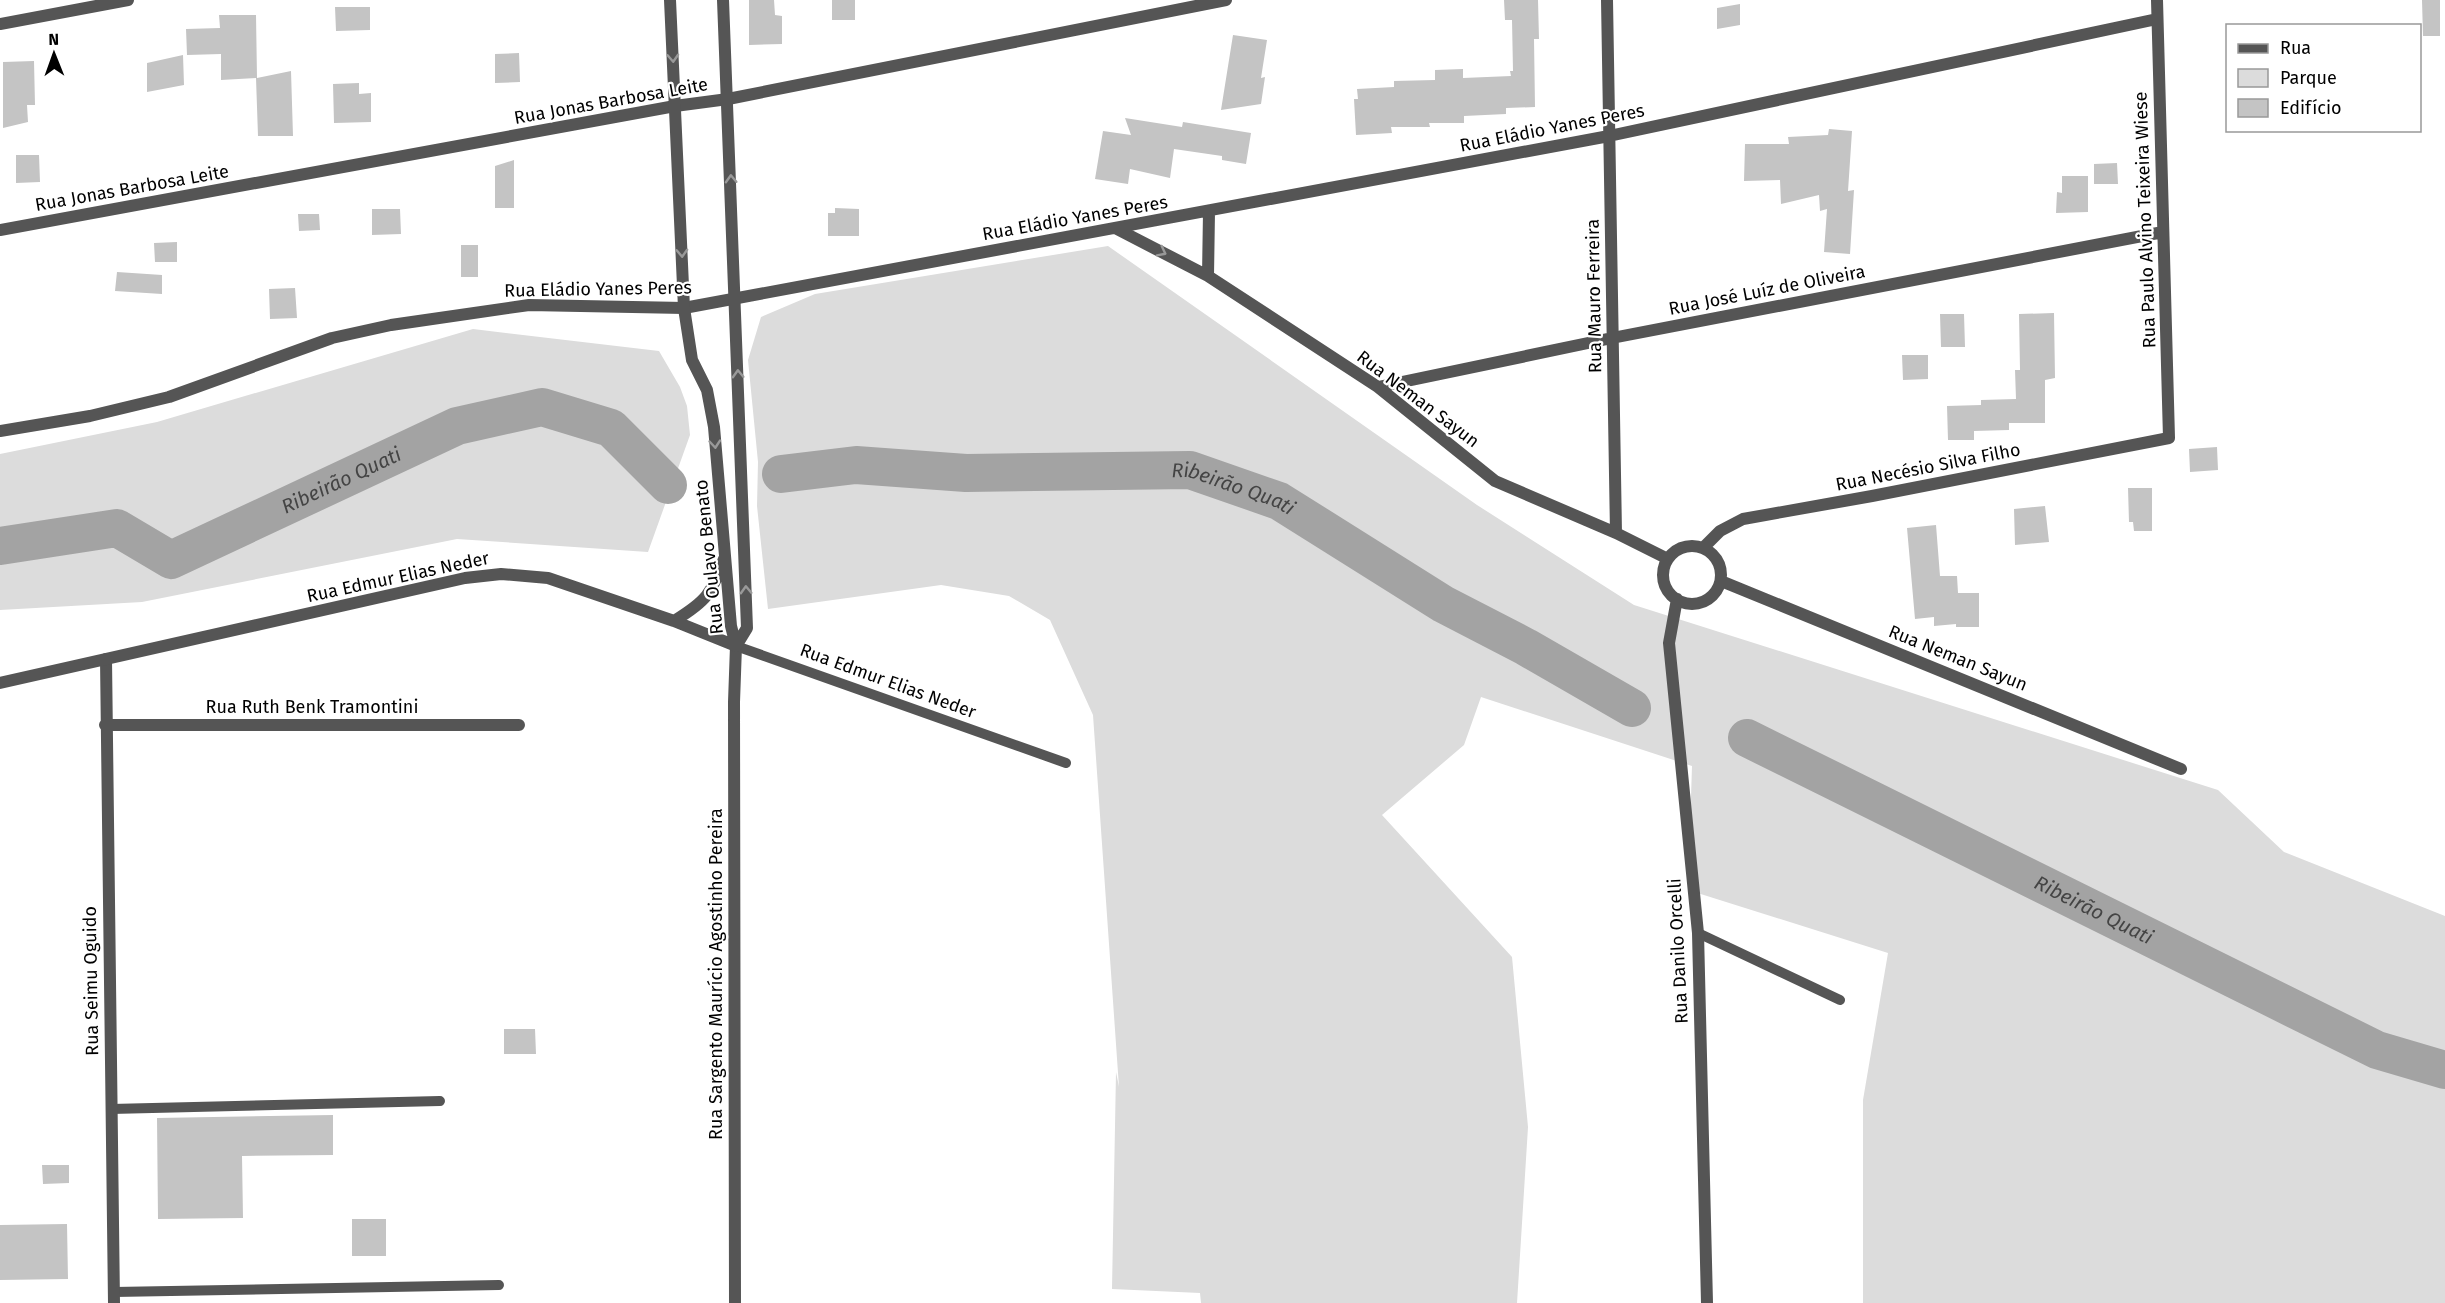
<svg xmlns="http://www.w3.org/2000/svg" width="2445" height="1303" font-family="'Fira Sans',sans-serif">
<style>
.green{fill:#dcdcdc}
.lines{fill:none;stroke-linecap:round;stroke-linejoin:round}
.river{stroke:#a3a3a3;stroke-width:38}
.building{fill:#c4c4c4}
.service{stroke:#555;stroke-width:10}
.minor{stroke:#555;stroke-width:12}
.tertiary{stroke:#555;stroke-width:12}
.oneway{stroke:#999}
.labels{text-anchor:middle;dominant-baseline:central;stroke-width:4.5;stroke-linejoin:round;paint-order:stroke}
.street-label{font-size:18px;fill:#000;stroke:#fff}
.water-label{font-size:20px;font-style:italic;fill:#444;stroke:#fff}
</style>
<rect width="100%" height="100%" fill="#fff"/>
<!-- green -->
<path class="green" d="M1108 246 1477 505 1634 605 2218 790 2284 852 2445 916V1303H1863V1100L1888 953 1688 890 1692 766 1481 697 1464 745 1382 815 1512 957 1528 1127 1517 1303H1201L1200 1293 1112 1289 1116 1072 1119 1087 1093 715 1050 620 1009 596 941 585 768 609 757 506 758 462 748 360 761 317 815 294Z
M473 329 659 351 680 387 687 406 690 435 648 552 457 539 142 602 0 610V454L157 422Z"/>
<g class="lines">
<!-- river -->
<g class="river">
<path id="s1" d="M781 474 856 465 966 473 1190 470 1279 501 1443 604 1526 647 1632 708"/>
<path id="s2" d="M0 546 117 528 171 560 457 426 542 407 611 428 668 485"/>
<path id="s3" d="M1747 738 2377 1050 2445 1070"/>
</g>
</g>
<!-- building -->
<path class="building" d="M749 0H774L775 15 782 16V44L749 45Z
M832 0H855V20H832Z
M1504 0H1538L1539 39H1534L1535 107 1506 108V114L1464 116V123H1429L1430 127H1391L1392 133 1356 135 1354 99H1358L1357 89 1394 87V81L1435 80V70L1463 69V78L1511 76 1510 71H1513L1512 20H1505Z
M2422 0H2440V36H2423Z
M1740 4V25L1717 29V8Z
M335 7H370V30L336 31Z
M219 15H256L257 78 291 71 293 136H258L256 78 221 80V54L187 55 186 29 220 28Z
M1233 35 1267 40 1261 78 1265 77 1261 104 1221 110Z
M519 53 520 82 495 83V54Z
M183 55 184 85 147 92V63Z
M34 61 35 105H27L28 122 3 128V62Z
M359 83V94L371 93V122L334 123 333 84Z
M1125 118 1182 127 1183 122 1251 133 1246 164 1222 160V156L1174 149 1170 178 1130 169 1128 184 1095 179 1103 131 1131 135Z
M1829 129 1852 131 1848 191 1854 190 1850 254 1824 252 1827 209 1820 211 1819 195 1781 204 1780 180 1744 181 1745 144H1789L1788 137 1828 135Z
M16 155H39L40 182 16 183Z
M514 160V208H495V166Z
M2117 163 2118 184H2094V164Z
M2062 176H2088V212L2056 213 2057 192 2062 193Z
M835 208 859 209V236H828V213H835Z
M372 209H400L401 234 372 235Z
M298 214H319L320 230 299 231Z
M177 242V262H155L154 243Z
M461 245H478V277H461Z
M117 272 162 275V294L115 291Z
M295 288 297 318 270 319 269 289Z
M2054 313 2055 378 2045 380V423H2009V430L1974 431V440H1948L1947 406 1981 405V400L2016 399 2015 370H2020L2019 314Z
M1940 314H1964L1965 347H1941Z
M1902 355H1928V379L1903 380Z
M2217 447 2218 470 2190 472 2189 449Z
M2128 488H2152V531H2134L2133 522H2129Z
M2045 506 2049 542 2015 545 2014 509Z
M1936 525 1940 576H1957L1958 593H1979V627H1956V624L1934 626V617L1915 619 1907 528Z
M504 1029H535L536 1054H504Z
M333 1115V1155L242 1156 243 1218 158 1219 157 1118Z
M42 1165H69V1183L43 1184Z
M352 1219H386V1256H352Z
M67 1224 68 1279 0 1280V1225Z"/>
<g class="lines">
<!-- service -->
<path class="service" d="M736 646 1066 763
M1698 933 1840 1000
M111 1109 440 1101
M114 1292 499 1285"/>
<!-- minor -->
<path class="minor" d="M1607 0 1616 533 1668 559
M0 24 128 0
M1117 229 1208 276 1378 387 1495 481 1616 533
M0 230 675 106 728 99 1226 0
M1208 276 1209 212
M1378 387 1612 338 2163 232
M0 431 90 416 169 397 332 338 391 325 529 305 684 308 1609 136 2157 19
M1663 575a29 29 0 1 1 58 0a29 29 0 1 1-58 0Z
M1703 548 1720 531 1743 519 1872 496 2169 438 2157 0
M1721 581 2181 769
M1677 599 1669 643 1698 933 1707 1303
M106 659 114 1303
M105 725H519
M735 1303 734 702 736 646"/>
<!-- tertiary -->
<path class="tertiary" d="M670 0 684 308 692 360 707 390 714 427 731 626 736 646
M723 0 747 628 736 646
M674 621C708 600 710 595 724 559
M0 683 465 578 501 574 548 578 674 621 736 646"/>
</g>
<!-- one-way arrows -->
<defs><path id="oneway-chevron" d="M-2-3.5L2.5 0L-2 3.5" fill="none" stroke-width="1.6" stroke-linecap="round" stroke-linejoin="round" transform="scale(1.5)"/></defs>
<g class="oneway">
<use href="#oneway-chevron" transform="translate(673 58) rotate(87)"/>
<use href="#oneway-chevron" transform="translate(731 179) rotate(-92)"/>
<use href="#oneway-chevron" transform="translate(1162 252) rotate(27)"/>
<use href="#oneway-chevron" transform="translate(682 253) rotate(88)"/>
<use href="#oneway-chevron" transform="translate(738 374) rotate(-92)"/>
<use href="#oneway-chevron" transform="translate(715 444) rotate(85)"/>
<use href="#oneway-chevron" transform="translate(746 590) rotate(-92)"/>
</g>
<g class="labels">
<!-- street labels -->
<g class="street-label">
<text transform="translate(611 101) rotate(-10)">Rua Jonas Barbosa Leite</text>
<text transform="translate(1552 128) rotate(-11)">Rua Eládio Yanes Peres</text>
<text transform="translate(132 188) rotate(-10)">Rua Jonas Barbosa Leite</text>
<text transform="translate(1075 218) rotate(-10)">Rua Eládio Yanes Peres</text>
<text transform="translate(2145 220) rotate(-92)">Rua Paulo Alvino Teixeira Wiese</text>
<text transform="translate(598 289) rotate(-1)">Rua Eládio Yanes Peres</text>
<text transform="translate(1767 290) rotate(-11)">Rua José Luíz de Oliveira</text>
<text transform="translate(1594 296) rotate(-91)">Rua Mauro Ferreira</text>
<text transform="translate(1418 399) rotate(37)">Rua Neman Sayun</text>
<text transform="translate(1928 467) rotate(-11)">Rua Necésio Silva Filho</text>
<text transform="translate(709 557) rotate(-96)">Rua Oulavo Benato</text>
<text transform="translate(398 577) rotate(-12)">Rua Edmur Elias Neder</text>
<text transform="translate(1958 658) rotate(22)">Rua Neman Sayun</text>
<text transform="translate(888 681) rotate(20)">Rua Edmur Elias Neder</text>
<text x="312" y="707">Rua Ruth Benk Tramontini</text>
<text transform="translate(1678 951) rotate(-93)">Rua Danilo Orcelli</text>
<text transform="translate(716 974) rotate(-90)">Rua Sargento Maurício Agostinho Pereira</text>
<text transform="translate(91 981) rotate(-91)">Rua Seimu Oguido</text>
</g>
<!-- water labels -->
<g class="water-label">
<text stroke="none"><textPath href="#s2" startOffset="369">Ribeirão Quati</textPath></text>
<text stroke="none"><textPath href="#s1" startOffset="456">Ribeirão Quati</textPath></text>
<text stroke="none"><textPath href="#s3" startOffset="387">Ribeirão Quati</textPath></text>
</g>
</g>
<!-- legend -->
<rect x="2226" y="24" width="195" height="108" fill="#ffffff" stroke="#999999" stroke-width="1.5"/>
<rect x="2238" y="44" width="30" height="9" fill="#555555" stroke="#999999" stroke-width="1.5"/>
<text x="2280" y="54" font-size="18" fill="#000000">Rua</text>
<rect x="2238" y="69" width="30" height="18" fill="#dcdcdc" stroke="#999999" stroke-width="1.5"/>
<text x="2280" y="84" font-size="18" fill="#000000">Parque</text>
<rect x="2238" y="99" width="30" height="18" fill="#c4c4c4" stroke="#999999" stroke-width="1.5"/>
<text x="2280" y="114" font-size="18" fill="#000000">Edifício</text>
<!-- north arrow -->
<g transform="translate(54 54) rotate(359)" stroke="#ffffff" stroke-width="4.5" paint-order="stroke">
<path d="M0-4.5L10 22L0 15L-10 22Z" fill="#000000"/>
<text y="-9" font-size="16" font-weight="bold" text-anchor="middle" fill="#000000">N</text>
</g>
</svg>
